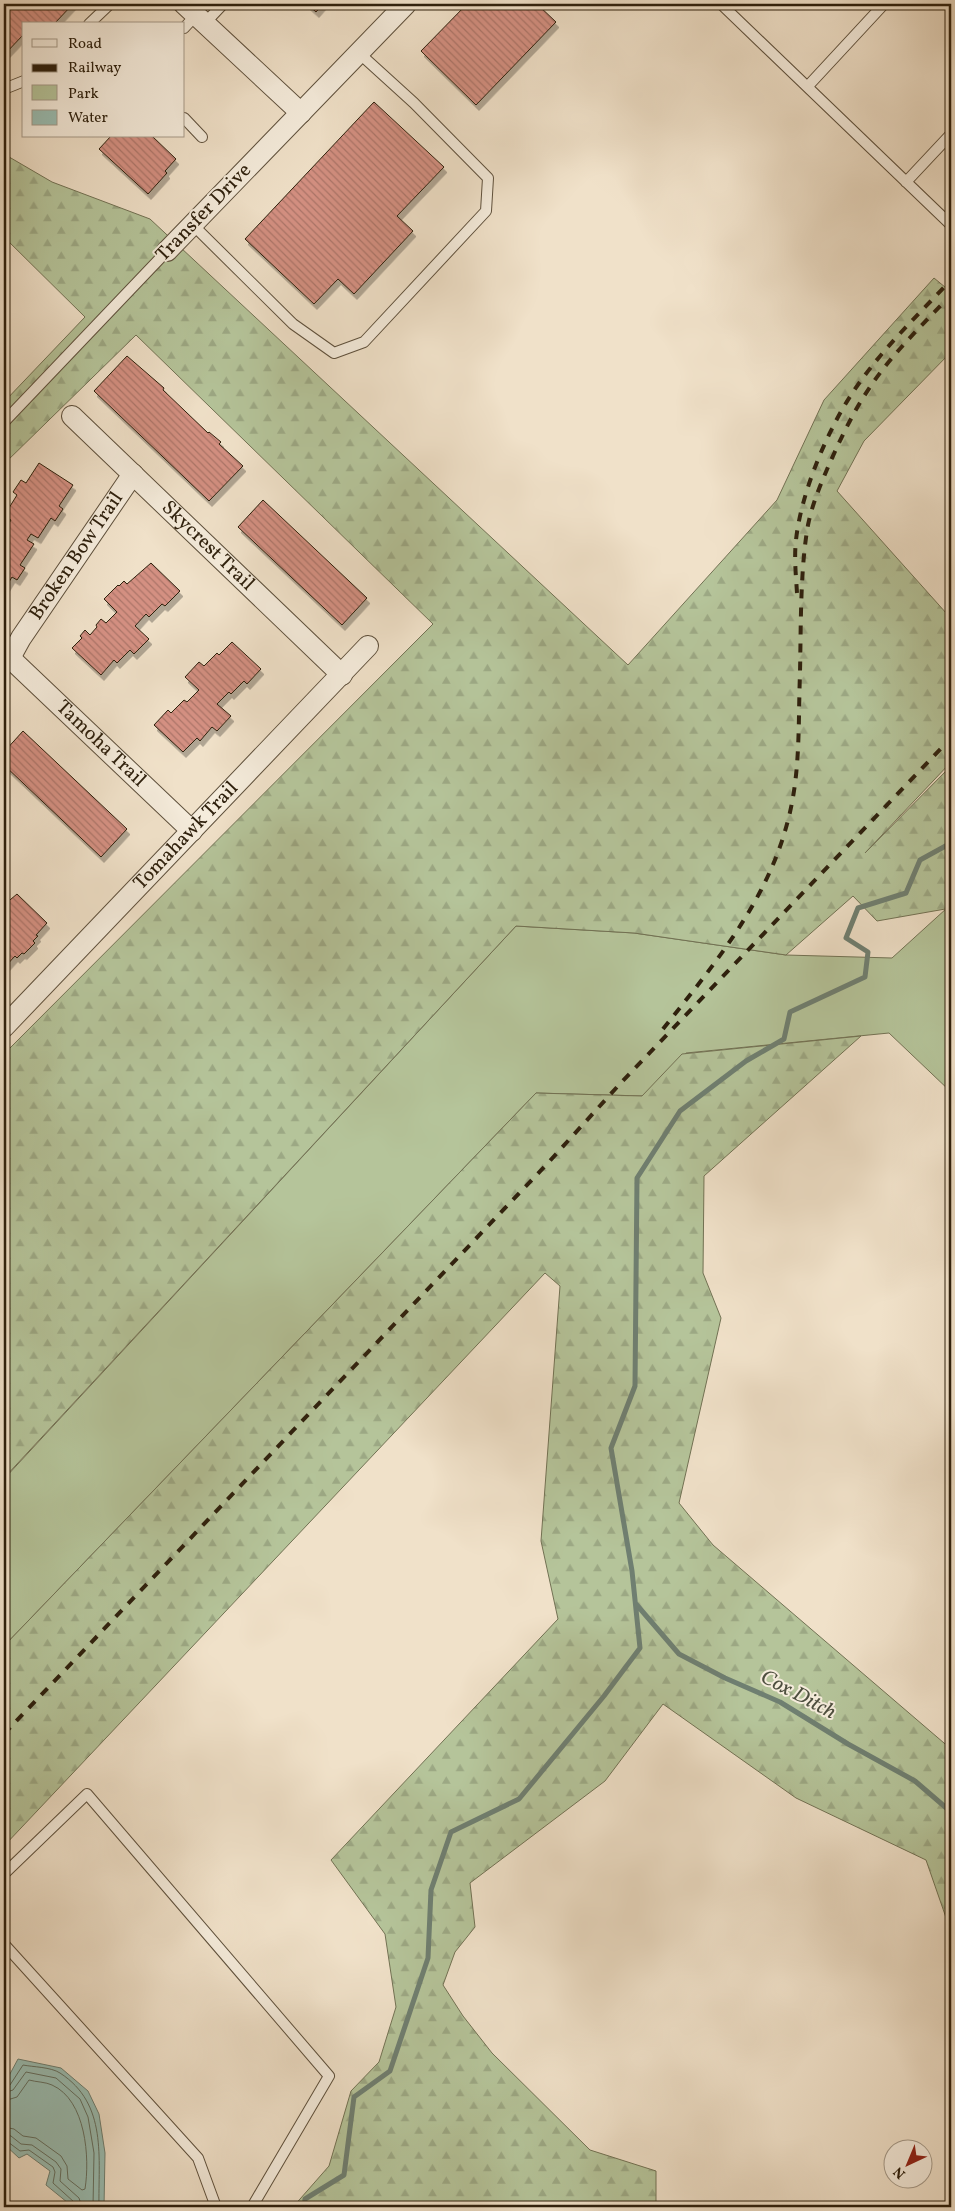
<svg xmlns="http://www.w3.org/2000/svg" width="955" height="2211" font-family="Vollkorn,serif">
<style>
.green{fill:#b5c49a;stroke:#727254}
.forest{fill:url(#forest-firs);stroke:#727254}
.water{fill:#9abeb3;stroke:#6f7f71}
.lines{fill:none;stroke-linecap:round;stroke-linejoin:round}
.shore{stroke:#646f60;stroke-width:1}
.stream{stroke:#6f7f71;stroke-width:5}
.building{fill:url(#building-back-hatch);stroke:#2e200d;filter:url(#shadow)}
.lane-casing{stroke:#5e503c;stroke-width:12}
.street-casing{stroke:#5e503c;stroke-width:22}
.lane{stroke:#f5ecdc;stroke-width:10}
.street{stroke:#f5ecdc;stroke-width:20}
.rail{stroke:#2e200d;stroke-width:4;stroke-dasharray:9 9;stroke-linecap:butt}
.labels{text-anchor:middle;dominant-baseline:central;stroke-width:4;stroke-linejoin:round;paint-order:stroke}
.street-label{font-size:20px;fill:#2e200d;stroke:#f5ecdc}
.water-label{font-size:21px;font-style:italic;fill:#4e4f3f;stroke:#f5ecdc}
</style>
<defs>
<pattern id="forest-firs" width="22" height="20" patternUnits="userSpaceOnUse" patternTransform="scale(1.25)"><rect width="22" height="20" fill="#b5c49a"/><path d="M5 1l3.5 6h-7zM16 11l3.5 6h-7z" fill="#9ca884"/></pattern>
<pattern id="building-back-hatch" width="6" height="6" patternUnits="userSpaceOnUse" patternTransform="scale(1.25)"><rect width="6" height="6" fill="#d49082"/><path d="M-1 5l2 2M0 0l6 6M5-1l2 2" fill="none" stroke="#ac7569"/></pattern>
<filter id="shadow"><feDropShadow dx="3" dy="5.5" stdDeviation="0" flood-color="#0004"/></filter>
</defs>
<rect width="100%" height="100%" fill="#f0e1c9"/>
<filter id="stains"><feTurbulence type="fractalNoise" baseFrequency=".004" numOctaves="4"/><feColorMatrix values="0 0 0 0 .2 0 0 0 0 .09 0 0 0 0 .02 0 0 0 .5 -.17"/></filter>
<radialGradient id="worn" r=".72"><stop offset=".6" stop-color="#630" stop-opacity="0"/><stop offset="1" stop-color="#630" stop-opacity=".3"/></radialGradient>
<!-- green -->
<path class="green" d="M947 908H951V1092L889 1033 686 1053 643 1096 536 1093 4 1646V1479L516 926 634 933 786 955 892 958Z"/>
<!-- forest -->
<path class="forest" d="M4 154 52 182 150 219 628 665 777 500 824 400 934 278 951 292V352L864 441 837 491 947 614 951 612V762L865 853 951 766V908L877 921 853 896 786 955 634 933 516 926 4 1478V1054L433 624 136 335 4 464V402L85 317 4 237Z
M861 1036 704 1176 703 1273 721 1318 679 1503 713 1545 951 1749V1932L926 1860 796 1798 663 1704 605 1781 470 1883 475 1927 455 1952 443 1985 463 2016 492 2053 590 2150 656 2171V2207H293L329 2166 351 2091 379 2062 396 2007 385 1934 331 1860 558 1619 541 1541 560 1286 545 1273 4 1846V1646L536 1093 642 1096 682 1054Z"/>
<!-- water -->
<path class="water" d="M18 2059 61 2068 88 2091 99 2114 105 2153 104 2207H73L46 2185 50 2171 27 2154 19 2158 4 2144V2085Z"/>
<g class="lines">
<!-- shore -->
<path class="shore" d="M4 2087 10 2085 23 2065C33 2067 51 2067 60 2073 108 2104 98 2158 99 2207
M4 2093 13 2090 26 2072 56 2078 80 2099 88 2117 94 2153 93 2207
M4 2101 17 2097 29 2080C36 2082 46 2082 52 2085 86 2100 90 2158 85 2189L82 2190 68 2179 67 2166 61 2156 36 2138 23 2136 14 2129 4 2127
M4 2134 11 2136 21 2144 32 2145 56 2162 61 2169 60 2181 79 2198 82 2207
M4 2141 8 2142 20 2151 29 2150 53 2167 55 2172 53 2183 74 2202 76 2207"/>
<!-- stream -->
<path class="stream" d="M636 1604 679 1654 725 1678 780 1702 848 1744 915 1781 951 1812
M304 2207 305 2199 344 2175 354 2097 390 2071 428 1958 431 1890 451 1832 519 1799 604 1696 640 1648 632 1571 611 1448 635 1386 637 1178 680 1111 746 1061 784 1039 790 1012 865 977 868 952 846 938 858 908 906 893 920 860 951 843"/>
</g>
<!-- building -->
<path class="building" d="M4 4H73L54 24H24V34L4 55Z
M307 4H323L316 12Z
M467 4H537L556 22 476 105 421 51Z
M374 102 444 167 397 216 413 231 354 294 338 279 314 304 245 239Z
M111 136H152L176 159 165 171 167 173 148 194 99 149Z
M127 356 164 388 163 390 208 433 209 432 221 442 219 444 243 466 209 501 94 391Z
M39 463 73 485 59 506 63 509 55 521 51 518 38 538 31 534 27 540 34 544 20 565 25 568 17 580 12 577 4 590V524L7 526 11 520 4 516 17 495 13 492 21 480 26 483Z
M263 500 367 598 342 625 238 527Z
M151 563 180 591 165 606 162 604 149 617 146 614 135 626 149 639 134 654 130 650 117 663 114 660 101 675 72 648 82 638 80 636 85 630 90 635 97 627 96 625 101 619 106 623 117 612 104 599 118 585 119 586 124 581 127 584Z
M232 642 261 669 247 684 244 681 231 694 229 692 217 704 231 716 217 731 212 727 200 741 197 738 183 752 154 725 168 710 171 713 184 700 187 702 199 690 185 677 199 662 204 666 217 653 219 655Z
M23 731 127 829 101 857 4 765V752Z
M17 894 47 923 36 935 38 936 33 941 35 943 24 954 22 953 17 958 15 956 4 968V905Z"/>
<g class="lines">
<!-- lane casing -->
<g class="lane-casing">
<path id="lane" d="M721 4 951 225
M205 23 223 4
M89 24 110 4
M184 28 196 15
M808 86 884 4
M4 89 24 81
M184 118 202 137
M906 182 951 134
M193 225 293 324 334 353 364 342 486 211 488 178 414 103 359 53
M4 422 167 251
M4 1874 87 1794 329 2076 252 2207
M4 1944 198 2158 216 2207"/>
</g>
<!-- street casing -->
<g class="street-casing">
<g id="street">
<path d="M184 4 301 113"/>
<path d="M167 251 406 4"/>
<path id="s1" d="M72 416 342 675"/>
<path id="s2" d="M10 658 192 831"/>
<path id="s3" d="M4 662 10 658 21 638 133 474"/>
<path id="s4" d="M4 1027 368 646"/>
</g>
</g>
<!-- lane -->
<use href="#lane" class="lane"/>
<!-- street -->
<use href="#street" class="street"/>
<!-- rail -->
<path class="rail" d="M797 593C796 576 794 558 796 540 801 493 827 431 853 392 881 350 917 316 951 280
M663 1029C713 966 766 903 787 824 801 774 798 723 800 673 801 627 800 570 808 525 812 505 820 486 828 467 840 440 853 412 870 387 893 353 923 324 951 295
M4 1734 547 1164 618 1086 951 738"/>
</g>
<g class="labels">
<!-- street labels -->
<g class="street-label">
<text transform="translate(204 213) rotate(-46)">Transfer Drive</text>
<text stroke="none"><textPath href="#s1" startOffset="188">Skycrest Trail</textPath></text>
<text stroke="none"><textPath href="#s3" startOffset="129">Broken Bow Trail</textPath></text>
<text stroke="none"><textPath href="#s2" startOffset="125">Tamoha Trail</textPath></text>
<text stroke="none"><textPath href="#s4" startOffset="264">Tomahawk Trail</textPath></text>
</g>
<!-- water labels -->
<g class="water-label">
<text transform="translate(798 1695) rotate(28)">Cox Ditch</text>
</g>
</g>
<!-- margin -->
<rect width="955" height="2211" fill="none" stroke="#f0e1c9" stroke-width="20"/>
<rect x="5" y="5" width="945" height="2201" fill="none" stroke="#2e200d" stroke-width="2.5"/>
<rect x="10" y="10" width="935" height="2191" fill="none" stroke="#2e200d"/>
<!-- legend -->
<rect x="22" y="22" width="162" height="115" fill="#f5ecdc" stroke="#a59a89"/>
<rect x="32" y="39" width="25" height="8" fill="#f5ecdc" stroke="#a59a89"/>
<text x="68" y="48" font-size="15" fill="#2e200d">Road</text>
<rect x="32" y="64" width="25" height="8" fill="#2e200d" stroke="#a59a89"/>
<text x="68" y="72" font-size="15" fill="#2e200d">Railway</text>
<rect x="32" y="85" width="25" height="15" fill="#b5c49a" stroke="#a59a89"/>
<text x="68" y="98" font-size="15" fill="#2e200d">Park</text>
<rect x="32" y="110" width="25" height="15" fill="#9abeb3" stroke="#a59a89"/>
<text x="68" y="122" font-size="15" fill="#2e200d">Water</text>
<!-- north arrow -->
<g transform="translate(908 2164) rotate(224)"><circle r="24" fill="#f5ecdc" stroke="#a59a89"/>
<path d="M0-4L9 19L0 12L-9 19Z" fill="#8f2418"/>
<text y="-8" font-size="14" font-weight="bold" text-anchor="middle" fill="#2e200d">N</text>
</g>
<rect width="100%" height="100%" filter="url(#stains)"/>
<rect width="100%" height="100%" fill="url(#worn)"/>
</svg>
